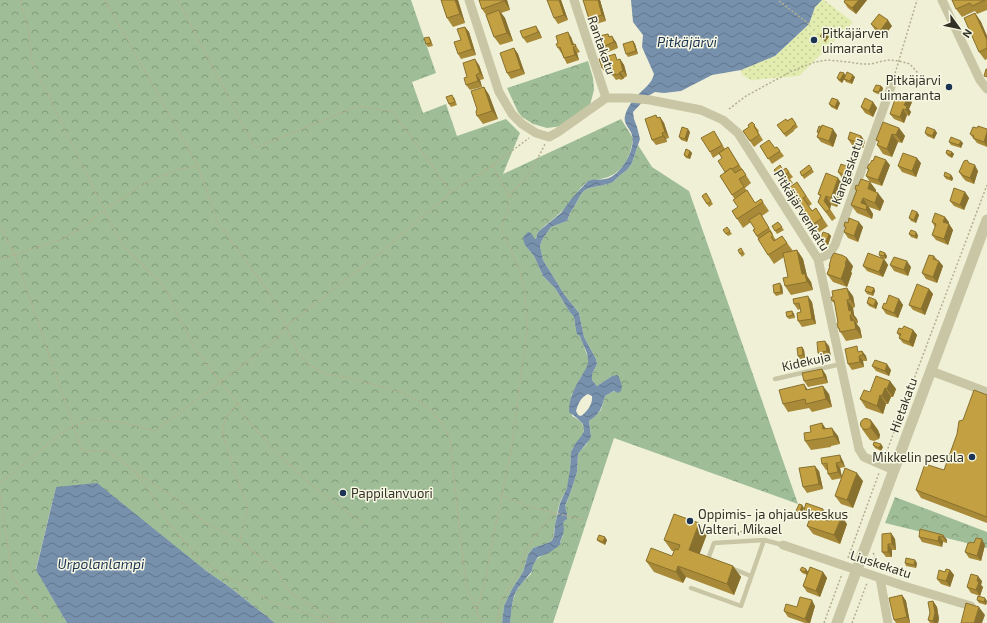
<svg xmlns="http://www.w3.org/2000/svg" width="987" height="623" font-family="'Exo 2',sans-serif">
<style>
.forest{fill:url(#forest-crowns)}
.sand{fill:url(#sand-dots)}
.water{fill:url(#water-waves);fill-rule:evenodd}
.lines{fill:none;stroke-linecap:round;stroke-linejoin:round}
.path{stroke:#b3b08e;stroke-width:1.5;stroke-dasharray:2 2;stroke-linecap:butt}
.service{stroke:#c8c6a4;stroke-width:4.5}
.minor{stroke:#c8c6a4;stroke-width:9}
.tertiary{stroke:#c8c6a4;stroke-width:11}
.wall{fill:#a88a39}
.shaded-wall{fill:#88712e}
.building{fill:#c3a142;stroke:#88712e}
.poi-dot{fill:#1c3453;stroke:#f7f8e3;stroke-width:1.5}
.labels{text-anchor:middle;dominant-baseline:central;stroke-width:3;stroke-linejoin:round;paint-order:stroke}
.poi-label{font-size:13px;fill:#333026;stroke:#f7f8e3;text-anchor:start}
.street-label{font-size:13px;fill:#333026;stroke:#f7f8e3}
.water-label{font-size:14px;font-style:italic;fill:#1c3453;stroke:#f7f8e3}
</style>
<defs>
<pattern id="forest-crowns" width="20" height="18" patternUnits="userSpaceOnUse"><rect width="20" height="18" fill="#9fbe98"/><path d="M2 6a3 3 0 1 1 6 0M12 15a3 3 0 1 1 6 0" fill="none" stroke="#829b7c"/></pattern>
<pattern id="sand-dots" width="8" height="8" patternUnits="userSpaceOnUse"><rect width="8" height="8" fill="#e2ecae"/><path d="M2 2h.1M6 6h.1" fill="none" stroke="#c2cb96" stroke-width="1.8" stroke-linecap="round"/></pattern>
<pattern id="water-waves" width="16" height="10" patternUnits="userSpaceOnUse"><rect width="16" height="10" fill="#7790ac"/><path d="M0 5q4-4 8 0t8 0" fill="none" stroke="#62768c"/></pattern>
</defs>
<rect width="100%" height="100%" fill="#f0f0d7"/>
<!-- forest -->
<path class="forest" d="M0 0H411L436 73 412 82 423 113 446 104 457 136 506 119 520 133 503 174 621 119 633 138C631 156 623 173 605 178 599 180 592 179 587 182 576 191 570 204 560 213 554 219 546 224 539 231L537 234 536 239 524 241 527 247 534 256 543 276 555 288 569 311 574 317 576 331 580 336 589 360 588 366 581 377 571 396 572 416C577 418 584 423 584 429 584 437 574 443 572 450 570 459 570 472 569 481 568 489 563 495 560 502 557 511 556 522 554 532 554 536 553 539 550 542L533 548 528 555 523 572 512 589 504 606 502 623H275L231 588 205 570 56 487 36 569 67 623H0Z
M588 61 593 78 594 90 590 105 563 126 547 128 533 124 522 117 518 112 507 88Z
M638 145 652 167 689 191 798 504 614 438 553 623H510C511 611 512 597 519 587 522 582 526 579 530 575 533 571 532 568 533 564 537 556 554 549 561 544L560 542 563 536 562 525 564 521 566 512 565 506 571 491 577 472 578 454 582 449 586 445 591 435 589 421 601 410 605 396 615 391 612 376 597 386 592 380V374L597 364 596 359 584 337 579 313 564 294 543 260 540 246 542 240 551 227 567 221 570 213 574 207 581 194 585 190 589 188 608 184 613 182 619 176 627 170 632 163Z
M895 497 987 532V548L885 523Z"/>
<!-- sand -->
<path class="sand" d="M822 0H824L853 22 799 76 751 80 742 75 741 70 775 56 809 24 815 7Z"/>
<!-- water -->
<path class="water" d="M631 0H822L815 7 809 24 775 56 741 70 712 75 681 91 664 93 655 92 648 96 633 112 634 119 637 127 640 139 632 163 627 170 619 176 613 182 608 184 589 188 585 190 581 194 574 207 570 213 567 221 551 227 542 240 540 246 543 260 564 294 579 313 584 337 596 359 597 364 592 374V380L597 386 612 376 617 375 619 377 622 386 621 391 618 393 614 391 605 396C601 410 600 413 589 421L591 436 590 439 578 454 577 472 571 491 565 506 567 514V519L564 521 563 524C565 530 563 536 560 542L561 544 549 553 538 557 533 565 532 571 518 588 514 596 512 605 510 623H502L504 606 512 589 523 572 528 555 533 548 550 542 552 540 554 536 555 525 560 503 567 488 570 469 571 452 575 444 582 435 584 431 583 424 577 418 569 412C569 399 574 388 581 377 584 371 589 366 588 360 588 351 582 344 580 336L577 334 576 331 574 317 569 311 555 288 543 276 534 256 525 245 523 239 524 236 528 232 531 233 535 239H536L537 234 539 231 561 213 572 198 588 181C594 178 602 181 609 178 622 173 636 149 632 135 630 128 623 124 625 116 628 103 639 94 648 85 651 82 653 78 654 74L642 47 643 35 633 22ZM588 394 592 396C593 404 587 412 581 416L578 415 576 411C578 404 581 397 588 394Z
M97 483 205 570 231 588 275 623H67L36 570 56 487Z"/>
<g class="lines">
<!-- path -->
<path class="path" d="M21 0V6L29 29 31 60 104 210 124 247 164 286 194 347 220 382 238 403 226 418 222 431 238 482 248 507 240 541
M105 0 198 166 218 223 273 298 298 353 309 365 326 374 350 378 401 392 419 401 432 411 441 422 450 438 462 552 467 588 480 618 483 623
M178 0 255 148 358 106 393 112 451 192
M779 1 809 24
M894 77 917 0
M729 109 746 96 792 71 815 62 828 60 848 62 862 64H871L883 61 889 60 899 61 910 64 918 73
M493 166 509 196
M0 226 15 255 82 451H107L153 484 181 502 205 523 240 541 278 571 288 590 336 623
M0 259 57 241 80 229 104 210 145 183 177 170 198 166
M238 403 244 416 272 448 309 483 362 523
M885 456 987 185
M134 471 153 496 167 521 200 560 232 580 270 601 334 623
M0 483 66 430 73 426 93 420 120 422 155 431 220 382 278 338 286 326 379 254 451 192 492 166 529 138
M0 492 12 577 46 623
M501 495 527 506 584 520
M712 533 753 531 764 533
M873 553C876 556 874 562 874 566
M848 558 879 473
M477 612 486 577 491 548 512 446 527 329 525 292 520 271 501 228 508 210 509 196C524 182 536 163 545 144
M417 623 425 621 444 623
M497 623 501 601 520 569 525 551 536 535 554 512
M824 623 842 574
M852 623 867 583"/>
<!-- service -->
<path class="service" d="M775 379 841 364
M711 560 708 559 714 543 764 540 783 545
M731 568 751 576
M691 588 741 606 764 540"/>
<!-- minor -->
<path class="minor" d="M469 0 499 92 512 114 522 124 536 133 549 137 558 132 606 98
M574 0 606 98
M942 0 980 80 987 89
M606 98H630L650 100 701 110 723 120 738 133 818 259 859 449 864 457 894 470
M818 259 829 254 835 245 892 84
M931 371 987 392
M783 545 904 586 971 606
M880 578 888 623"/>
<!-- tertiary -->
<path class="tertiary" d="M837 623 987 220"/>
</g>
<!-- wall -->
<path class="wall" d="M441 0H458L465 23 453 27 447 18Z
M479 0H507L510 10 501 13 505 18 513 41 500 45 494 37 486 15 482 9Z
M561 0 568 20 558 24 554 18Z
M583 0H600L606 21 593 25 589 19Z
M867 0 856 14 848 8 844 2Z
M952 0H987V10L977 14 975 11 962 17 956 9Z
M975 13 981 22 987 36V59L985 60 979 52Z
M871 24 892 26 884 36 875 30Z
M465 27 469 32 476 55 461 59 458 54 461 40Z
M539 31 542 38 527 43 523 38Z
M608 34 610 37 616 42 618 48 606 53 602 47Z
M429 37 431 40 433 46 428 47 426 44Z
M571 37 574 44H575L580 52 577 53 579 60 567 64 562 54 558 48Z
M633 41 635 44 638 54 628 57 626 54Z
M514 48 518 54 525 74 511 79 507 73Z
M620 59 624 65 627 76 624 78 623 79 621 80 619 79 616 80 610 72 606 74 602 68Z
M479 65 484 79 480 80 482 87 470 90 466 85 467 77Z
M846 76 855 77 852 84 846 82 844 79 845 77 842 83 839 81 837 78Z
M881 86 883 88 881 95 875 93 873 91Z
M484 87 489 95 498 119 483 124 477 116V109Z
M454 97 457 105 451 107 449 104Z
M873 102 877 108 873 117 865 113 861 107Z
M912 102 909 109 911 112 909 116 907 115 904 123 894 119 890 114Z
M840 103 837 110 831 107 829 104Z
M656 115 658 118 660 117 664 123 669 138 666 139 667 142 656 145 652 140Z
M792 118 798 127 794 130V131L786 137 777 125 787 121Z
M752 122 759 131 758 132 763 140 754 147 743 131 749 127Z
M899 128 905 136 902 143 898 142 892 157 883 154 877 145 878 142 876 140Z
M977 128 987 129V147L977 143 970 134Z
M935 130 937 133 934 139 927 136 925 133Z
M714 131 725 149 728 147 751 183 745 188 755 203 761 199 769 211 762 216 773 234H772L776 240 782 236 793 251 797 250 803 259 807 276 811 282 813 290 791 295 785 286 788 277 784 257 774 264 768 255 753 230 755 229 751 222 743 228 732 211 738 207 734 198 720 176 725 172 722 158 719 154 713 158 710 152Z
M690 132 687 142 681 140 679 137Z
M817 132 837 135 833 147 821 142 817 137 818 134Z
M861 136 865 141 863 148 852 145 848 139Z
M949 142 963 143 961 148 951 145Z
M760 146 775 148 777 147 784 156 772 164Z
M690 151 692 153 690 159 686 158 684 155Z
M952 152 954 154 952 158 948 156 946 153Z
M921 163 916 177 902 172 898 166Z
M969 163 978 171 974 184 966 181 963 178 959 172Z
M870 164 890 165 882 186 870 182 866 176 868 170 867 168Z
M809 165 814 172 804 179 800 172Z
M786 168 793 177 790 179 793 183 787 188 774 170H783Z
M838 172 853 173 850 182 842 178Z
M951 175 953 178 952 181 946 179 944 176Z
M797 182 812 204 809 206 812 211 816 208 828 226 815 235 801 215 803 213Z
M870 182 876 190V192L884 201 880 211 869 207 873 214 872 219 857 213 851 205 856 191 855 189 858 186Z
M844 186 837 207 831 205 830 209 836 218 832 221 818 202 820 196 818 194Z
M965 192 969 198 964 210 954 206 950 201Z
M706 193 713 204 709 207 702 196Z
M917 212 919 215 916 223 911 221 909 218Z
M778 222 784 230 777 234 772 226Z
M932 222H949V224L953 230 948 245 936 240 932 235 935 227Z
M848 223 863 227 858 242 848 238 844 232 846 228 844 226Z
M727 227 732 234 728 236 726 234Z
M829 234 831 236 828 245 822 243 820 240Z
M909 234 918 235 917 239 911 237Z
M743 251 745 254 742 257 740 254Z
M885 253 887 256 886 259 881 258 879 255Z
M934 256 943 266 937 283 926 279 922 273Z
M884 259 888 265 883 277 867 271 863 266Z
M890 265 911 267 908 276 894 271Z
M829 266H853L851 272 852 273 847 287 833 282 827 274 830 267Z
M782 286 783 294 776 296 774 293Z
M874 288 875 291 873 296 867 294 865 291Z
M929 289 933 294 925 315 913 310 909 305Z
M853 296 855 307 853 308 854 315 857 319 858 323 856 324 860 328 862 338 846 341 838 328V323L835 304 832 301Z
M899 299 903 305 898 318 886 314 882 308 886 304Z
M812 302 816 324 802 327 798 321 801 312 800 309 798 310 794 304Z
M867 303H878L876 309 869 306Z
M792 311 794 314 795 318 789 319 787 317Z
M902 329 913 330 917 335 913 347 903 343 899 338 900 337 897 333Z
M829 346 831 357 822 358 818 353Z
M802 347 804 350 805 358 800 359 798 356Z
M860 351H862L866 356 867 361H863L864 367 852 370 848 364Z
M872 366 891 370 889 376 876 371Z
M822 369 826 375 828 383 808 387 804 381Z
M890 381 896 389 893 397H891L888 404H886L883 414 866 408 860 399 870 392Z
M808 390 829 394 832 407 812 412 809 408 788 412 783 404Z
M987 395V523L921 498 916 490 944 470 963 420Z
M870 419 878 430 880 435 879 439 874 441 870 440 862 429Z
M822 423 826 429 838 436 840 444 831 446V447L811 450 805 441 811 432Z
M873 445 883 447 881 451 875 448Z
M843 461 845 467 840 468 842 477 863 481 853 508 841 504 835 496 842 478 832 480 828 474V470H826L822 464Z
M819 471 823 489 807 493 803 487Z
M802 505 804 508 801 515 798 514 796 511Z
M804 510 829 517 828 520 829 521 847 524 840 544 813 534 807 526 810 518Z
M699 523 707 534 699 554 733 566 741 577 734 595 686 577 683 583 654 572 646 561 672 556 674 551H672L664 540Z
M891 533 895 539 896 550H892V557H886L882 552Z
M943 535 947 540V543L943 542 942 547 922 542 919 537Z
M597 540H607L605 545 599 542Z
M970 543 985 545 981 561 969 558 965 552Z
M905 563H917L916 568 906 566Z
M800 570 808 571 823 572 827 578 820 597 807 592 803 586 807 575 802 573Z
M950 570 954 575 950 587 941 584 937 579Z
M982 581 981 585 983 587 980 596 971 593 967 587Z
M902 595 906 601 910 623H896L894 620Z
M977 600 987 601 986 605 979 603Z
M933 601 937 607 939 619 938 623H930L928 620Z
M815 606 810 623H805L788 617 784 611 797 607Z"/>
<!-- shaded-wall -->
<path class="shaded-wall" d="M455 0H458L465 23 460 14Z
M504 0H507L510 10 504 1Z
M559 0H561L568 20 564 15Z
M598 0H600L606 21 602 15Z
M859 0H867L856 14 852 8Z
M499 10 505 18 513 41 507 33Z
M975 13 981 22 987 36V40Z
M888 20 892 26 884 36 880 31Z
M536 26 539 31 542 38 538 32Z
M465 27 469 32 476 55 472 49Z
M568 32 571 37 574 47 572 45Z
M827 34 829 37 825 42 823 39Z
M612 36 616 42 618 48 614 42Z
M633 41 635 44 638 54 636 51Z
M573 47 577 53 579 60 575 55Z
M514 48 518 54 525 74 521 69Z
M475 59 479 65 484 79 480 73Z
M620 59 624 65 627 76 623 71Z
M620 72 624 78 623 79 619 74Z
M844 73 846 76 842 83 840 80Z
M476 75 480 80 482 87 478 81Z
M853 75 855 77 852 84 850 81Z
M881 86 883 88 881 95 879 92Z
M484 87 489 95 498 119 492 111Z
M908 97 912 102 909 109 911 112 909 116 906 110 904 105Z
M838 100 840 103 837 110 835 107Z
M873 102 877 108 873 117 869 111Z
M903 109 907 115 904 123 900 117Z
M660 117 664 123 669 138 665 132Z
M899 128 905 136 902 143 896 135Z
M688 129 690 132 687 142 685 139Z
M833 129 837 135 833 147 829 141Z
M935 130 937 133 934 139 932 136Z
M987 132V146L984 142Z
M662 133 666 139 667 142 663 136Z
M892 134 898 142 892 157 887 149Z
M861 136 865 141 863 148 859 143Z
M961 141 963 143 961 148 959 145Z
M690 151 692 153 690 159 688 157Z
M952 152 954 154 952 158 950 155Z
M917 158 921 163 916 177 912 171Z
M886 160 890 165 882 186 878 180Z
M975 165 978 171 974 184 970 178Z
M849 167 853 173 850 182 846 176Z
M951 175 953 178 952 181 950 178Z
M838 178 844 186 837 207 831 198Z
M870 182 876 190 874 198 868 189Z
M965 192 969 198 964 210 960 205Z
M878 193 884 201 880 211 875 203Z
M826 196 831 205 830 209 824 201Z
M863 198 873 214 872 219 861 203Z
M917 212 919 215 916 223 914 220Z
M945 217 949 222 947 227 943 222Z
M859 222 863 227 858 242 854 236Z
M949 224 953 230 948 245 944 239Z
M916 232 918 235 917 239 915 236Z
M829 234 831 236 828 245 826 242Z
M797 250 803 259 807 276 811 282 813 290 802 274Z
M885 253 887 256 886 259 884 256Z
M847 258 853 266 851 272 852 273 847 287 841 279Z
M884 259 888 265 883 277 879 272Z
M907 261 911 267 908 276 904 270Z
M939 261 943 266 937 283 933 277Z
M780 283 782 286 783 294 781 292Z
M847 288 853 296 855 307 850 299Z
M874 288 875 291 873 296 872 293Z
M929 289 933 294 925 315 921 309Z
M808 296 812 302 816 324 812 319Z
M899 299 903 305 898 318 894 313Z
M847 300 853 308 854 315 857 319 858 323 849 311Z
M876 300 878 303 876 309 874 306Z
M792 311 794 314 795 318 793 315Z
M850 315 860 328 862 338 856 329 851 321Z
M913 330 917 335 913 347 909 342Z
M825 341 829 346 831 357 827 351Z
M802 347 804 350 805 358 803 355Z
M862 351 866 356 867 361 863 355Z
M859 356 863 361 864 367 860 362Z
M887 364 891 370 889 376 885 371Z
M822 369 826 375 828 383 824 377Z
M890 381 896 389 893 397 887 389Z
M804 384 810 393 806 390Z
M823 386 829 394 832 407 826 399Z
M885 388 891 397 888 404 882 396Z
M880 395 886 404 883 414 877 406Z
M870 419 878 430 880 435 879 439 871 428Z
M822 423 828 432 829 438 823 429Z
M832 428 838 436 840 444 834 436Z
M881 444 883 447 881 451 879 448Z
M840 455 843 461 845 467 841 462Z
M836 463 840 468 842 478 838 472Z
M815 466 819 471 823 489 819 484Z
M857 473 863 481 853 508 847 500Z
M802 505 804 508 801 515 800 512Z
M823 509 829 517 826 526 820 518Z
M842 516 847 524 840 544 834 535Z
M699 523 707 534 697 561 689 550Z
M891 533 895 539 896 550 892 544Z
M943 535 947 540V543L943 537Z
M939 536 943 542 942 547 938 541Z
M605 537 607 540 605 545 603 542Z
M982 539 985 545 981 561 977 556Z
M888 544 892 550V557L888 552Z
M915 560 917 563 916 568 914 565Z
M678 566 686 577 683 583 676 572Z
M733 566 741 577 734 595 727 584Z
M806 569 808 572 807 575 805 572Z
M950 570 954 575 950 587 946 581Z
M823 572 827 578 820 597 816 591Z
M978 576 982 581 981 585 983 587 980 596 976 590 977 581Z
M902 595 906 601 910 623 907 617Z
M985 598 987 601 986 605 984 602Z
M812 600 815 606 810 623H808L805 619Z
M933 601 937 607 939 619 938 623H934L933 621Z
M979 607 985 615 982 623H974Z"/>
<!-- building -->
<path class="building" d="M441 0H455L460 14 447 18Z
M479 0H504V1L482 9Z
M547 0H559L564 15 554 18Z
M583 0H598L602 15 589 19Z
M845 0H859L852 8 844 2Z
M952 0H985L972 6 970 3 956 9Z
M499 10 507 33 494 37 486 15Z
M975 13 987 40V48L979 52 964 18Z
M879 14 888 20 880 31 871 24Z
M536 26 538 32 523 38 520 31Z
M465 27 472 49 458 54 454 42 461 40 457 29Z
M824 31 827 34 823 39 820 36Z
M568 32 572 45 575 44 576 46 573 47 575 55 564 58 560 47 558 48 556 44 558 43 556 36Z
M608 34 609 37 612 36 614 42 602 47 599 36Z
M429 37 431 43 426 44 424 38Z
M633 41 636 51 626 54 623 44Z
M514 48 521 69 507 73 500 53Z
M615 54 617 60 620 59 623 71 620 72 619 74 617 75 615 74 612 75 610 70 609 71 607 66 602 68 599 59Z
M475 59 480 73 476 75 478 81 466 85 464 78 467 77 463 63Z
M986 69H987V77L984 76Z
M840 72 844 73 840 80 837 78Z
M847 72 853 75 850 81 844 79Z
M876 85 881 86 879 92 873 91Z
M484 87 492 111 477 116 476 112 477 109 471 91Z
M898 93 908 97 904 105 907 106 906 110 903 109 900 117 890 114 894 102Z
M452 95 455 102 449 104 446 97Z
M832 98 838 100 835 107 829 104Z
M865 98 873 102 869 111 861 107Z
M656 115 657 118 660 117 665 132 662 133 663 136 652 140 645 119Z
M792 118 796 124 792 127V128L784 134 777 125 786 119 787 121Z
M752 122 755 125 754 126 759 135 750 141 743 131 749 127 748 125Z
M883 122 899 128 896 135 892 134 887 149 877 145 879 141 876 140Z
M822 125 833 129 829 141 817 137Z
M819 126 821 127 819 132H817Z
M978 126 987 129V132L984 142 973 138 974 136 970 134 973 127 977 128Z
M682 127 688 129 685 139 679 137Z
M927 127 935 130 932 136 925 133Z
M714 131 722 145 710 152 701 138Z
M850 132 861 136 859 143 848 139Z
M951 137 961 141 959 145 949 142Z
M769 140 775 148 777 147 780 151 768 159 760 146Z
M728 147 739 165 732 169 731 168 725 172 718 161 722 158 719 153Z
M686 149 690 151 688 157 684 155Z
M947 150 952 152 950 155 946 153Z
M903 153 917 158 912 171 898 166Z
M875 156 886 160 878 180 866 176 869 169 867 168 869 164H870L872 160 873 161Z
M967 160 969 163 975 165 970 178 962 175V174L959 172 964 161Z
M841 164 849 167 846 176 838 172Z
M780 165 783 170 786 168 789 172 786 174 789 177 783 182 774 170Z
M809 165 812 169 802 176 800 172Z
M731 168 735 173 742 169 746 175 739 179 744 187 732 195 720 176Z
M945 172 951 175 950 178 944 176Z
M826 173 838 178 831 198 826 196 824 201 830 209 826 212 818 202 821 195 818 194Z
M861 179 870 182 868 189H869L878 193 875 203 863 198 861 203 867 205 866 210 851 205 857 190 855 189 856 185 858 186Z
M797 182 806 196 803 198 812 211 816 208 822 218 809 227 801 215 803 213 786 190Z
M954 188 965 192 960 205 950 201Z
M747 190 755 203 761 199 763 202 737 219 732 211 738 207 733 200Z
M706 193 711 201 707 204 702 196Z
M912 210 917 212 914 220 909 218Z
M760 213 769 228 757 236 753 230 755 229 749 220Z
M935 213 945 217 943 222 949 224 944 239 932 235 936 224 932 222Z
M849 218 859 222 854 236 844 232 846 227 844 226 845 222 848 223Z
M778 222 782 227 775 231 772 226Z
M727 227 730 231 726 234 723 230Z
M911 230 916 232 915 236 909 234Z
M770 231 773 236 771 237 774 241 782 236 787 243 768 255 758 239Z
M823 232 829 234 826 242 820 240Z
M741 248 743 252 740 254 738 250Z
M797 250 802 274H805L807 282 785 286 783 278 788 277 783 253Z
M880 251 885 253 884 256 879 255Z
M834 253 841 255H842L847 258 845 264 846 265 841 279 827 274 830 266H829L831 259V258Z
M868 253 884 259 879 272 863 266Z
M929 255 934 256 933 259 939 261 933 277 922 273Z
M894 257 907 261 904 270 890 265Z
M780 283 781 292 774 293 773 285Z
M917 284 929 289 921 309 909 305Z
M867 286 874 288 872 293 865 291Z
M847 288 850 299 847 300 849 311 851 310 852 315H850L851 321 854 320 856 329 840 332 839 328H838L837 323H838L834 300 832 301 831 297H833L832 291Z
M889 295 899 299 894 313 882 308 884 303 886 304Z
M808 296 812 319 798 321 797 313 801 312 799 303 794 304 793 299Z
M869 297 876 300 874 306 867 303Z
M792 311 793 315 787 317 786 312Z
M904 326 913 330 909 342 899 338 901 334 897 333 899 328 902 329Z
M825 341 827 351 818 353 817 342Z
M857 346 858 352 862 351 863 355 859 356 860 362 848 364 845 349Z
M802 347 803 355 798 356 797 348Z
M875 360 887 364 885 371 872 366Z
M822 369 824 377 804 381 802 373Z
M876 376 890 381 887 389 885 388 882 396 880 395 877 406 860 399 864 390 870 392Z
M804 384 806 390 823 386 826 399 806 404 805 399 783 404 779 390Z
M974 390 987 395V517L916 490 925 464 944 470 957 434 959 421 963 420Z
M860.5 424a5.5 5.5 0 1 1 11 0a5.5 5.5 0 1 1-11 0Z
M822 423 823 429 832 428 834 436 825 438 805 441 804 433 811 432 810 426Z
M874 442 881 444 879 448 873 445Z
M840 455 841 462 836 463 838 472 828 474 827 463 822 464 821 458Z
M815 466 819 484 803 487 799 468Z
M845 468 857 473 847 500 835 496Z
M806 503 823 509 820 518 829 521 832 512 842 516 834 535 807 526 812 513 804 510Z
M799 504 802 505 800 512 796 511Z
M674 514 699 523 689 550 733 566 727 584 678 566 676 572 646 561 651 548 672 556 675 549 678 550 680 545 664 540Z
M920 529 943 535V537L939 536 938 541 919 537Z
M891 533 892 544H888V552H882V534Z
M599 535 605 537 603 542 597 540Z
M976 538 982 539 977 556 965 552 968 543H970V542L974 543Z
M906 558 915 560 914 565 905 563Z
M802 567 806 569 805 572 800 570Z
M810 567 823 572 816 591 803 586Z
M946 569 950 570 946 581 937 579 939 570 945 572Z
M971 574 978 576 977 581 979 582 976 590 967 587Z
M902 595 907 617 894 620 889 598Z
M978 596 985 598 984 602 977 600Z
M800 597 812 600 805 619 784 611 786 604 797 607Z
M933 601 935 613 933 621 928 620 930 613 928 602Z
M966 603 979 607 974 623H961Z"/>
<!-- markers -->
<g class="poi-dot">
<circle cx="814" cy="40" r="4"/>
<circle cx="949" cy="87" r="4"/>
<circle cx="972" cy="457" r="4"/>
<circle cx="343" cy="493" r="4"/>
<circle cx="690" cy="521" r="4"/>
</g>
<g class="labels">
<!-- poi labels -->
<g class="poi-label">
<text x="822" y="33">Pitkäjärven<tspan x="822" dy="15">uimaranta</tspan></text>
<text x="941" y="80" text-anchor="end">Pitkäjärvi<tspan x="941" dy="15">uimaranta</tspan></text>
<text x="964" y="457" text-anchor="end">Mikkelin pesula</text>
<text x="351" y="493">Pappilanvuori</text>
<text x="698" y="514">Oppimis- ja ohjauskeskus<tspan x="698" dy="15">Valteri, Mikael</tspan></text>
</g>
<!-- street labels -->
<g class="street-label">
<text transform="translate(602 45) rotate(71)">Rantakatu</text>
<text transform="translate(847 171) rotate(-70)">Kangaskatu</text>
<text transform="translate(802 210) rotate(58)">Pitkäjärvenkatu</text>
<text transform="translate(806 361) rotate(-13)">Kidekuja</text>
<text transform="translate(903 405) rotate(-70)">Hietakatu</text>
<text transform="translate(881 564) rotate(18)">Liuskekatu</text>
</g>
<!-- water labels -->
<g class="water-label">
<text x="687" y="41">Pitkäjärvi</text>
<text x="101" y="563">Urpolanlampi</text>
</g>
</g>
<!-- north arrow -->
<g transform="translate(959 28) rotate(123)" stroke="#f7f8e3" stroke-width="3" paint-order="stroke">
<path d="M0-3L7 15L0 10L-7 15Z" fill="#333026"/>
<text y="-6" font-size="11" font-weight="bold" text-anchor="middle" fill="#333026">N</text>
</g>
</svg>
